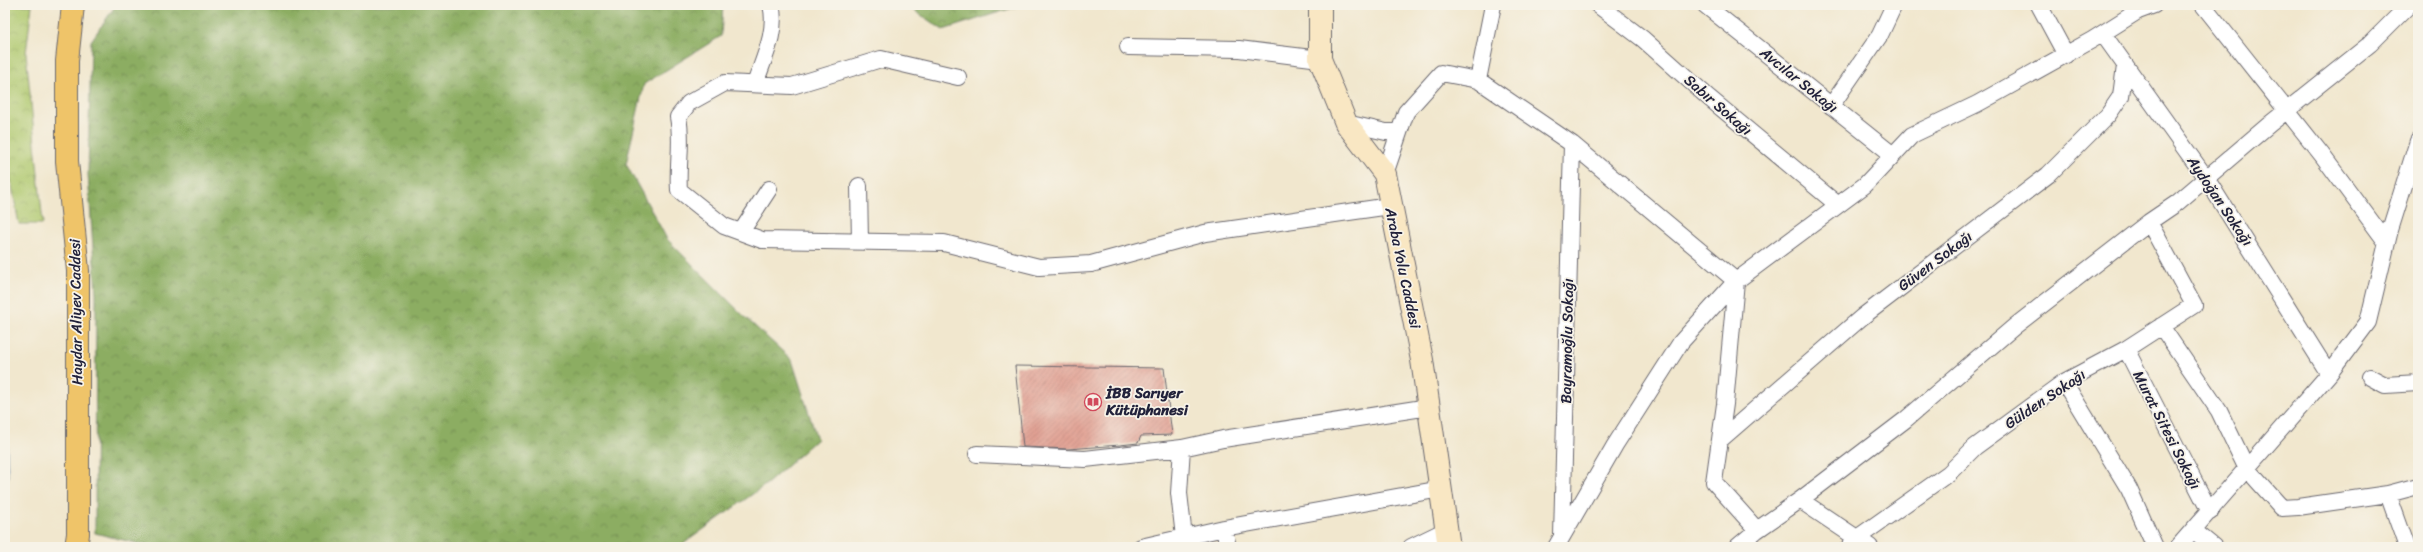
<svg xmlns="http://www.w3.org/2000/svg" width="2423" height="552" font-family="Sriracha,sans-serif">
<style>
.forest{fill:url(#forest-crowns);stroke:#57684e}
.park{fill:url(#park-crowns);stroke:#697655}
.water{fill:url(#water-rules);stroke:#4c7094}
.building{fill:url(#building-hatch)}
.lines{fill:none;stroke-linecap:round;stroke-linejoin:round}
.street-casing{stroke:#6a676e;stroke-width:18}
.secondary-casing{stroke:#6a676e;stroke-width:24}
.primary-casing{stroke:#6a676e;stroke-width:24}
.street{stroke:#fff;stroke-width:16}
.secondary{stroke:#f9e7c3;stroke-width:22}
.primary{stroke:#efc469;stroke-width:22}
.labels{text-anchor:middle;dominant-baseline:central;stroke-width:3.5;stroke-linejoin:round;paint-order:stroke}
.street-label{font-size:15px;fill:#22223b;stroke:#f7f3e8}
.poi-label{font-size:15px;font-weight:bold;fill:#22223b;stroke:#f7f3e8;text-anchor:start}
</style>
<defs>
<pattern id="forest-crowns" width="20" height="18" patternUnits="userSpaceOnUse"><rect width="20" height="18" fill="#8cad62"/><path d="M2 6a3 3 0 1 1 6 0M12 15a3 3 0 1 1 6 0" fill="none" stroke="#728c52"/></pattern>
<pattern id="park-crowns" width="20" height="18" patternUnits="userSpaceOnUse"><rect width="20" height="18" fill="#b0c96f"/><path d="M2 6a3 3 0 1 1 6 0M12 15a3 3 0 1 1 6 0" fill="none" stroke="#97ac61"/></pattern>
<pattern id="water-rules" width="6" height="5" patternUnits="userSpaceOnUse"><rect width="6" height="5" fill="#76beee"/><path d="M0 2.5h6" fill="none" stroke="#609ac2"/></pattern>
<pattern id="building-hatch" width="6" height="6" patternUnits="userSpaceOnUse"><rect width="6" height="6" fill="#e19e90"/><path d="M-1 1l2-2M0 6l6-6M5 7l2-2" fill="none" stroke="#b68077"/></pattern>
</defs>
<rect width="100%" height="100%" fill="#f7f3e8"/>
<filter id="ink" filterUnits="userSpaceOnUse"><feTurbulence type="fractalNoise" baseFrequency=".025" numOctaves="2"/><feDisplacementMap in="SourceGraphic" scale="8" xChannelSelector="R" yChannelSelector="G"/><feConvolveMatrix kernelMatrix="1 2 1 2 8 2 1 2 1" color-interpolation-filters="sRGB"/></filter>
<filter id="wash" filterUnits="userSpaceOnUse"><feTurbulence type="fractalNoise" baseFrequency=".012" numOctaves="4" result="noise"/><feDisplacementMap in="SourceGraphic" scale="16" xChannelSelector="R" yChannelSelector="G"/><feGaussianBlur stdDeviation="0.9" result="paint"/><feColorMatrix in="noise" values="0 0 0 0 0 0 0 0 0 0 0 0 0 0 0 0 0 1.4 0 .05"/><feComposite in="paint" operator="in"/></filter>
<g filter="url(#wash)">
<rect width="100%" height="100%" fill="#f1e7ce"/>
<!-- forest -->
<path class="forest" d="M116 5H723L721 36 644 84 626 164 667 239 747 319 792 360 817 439 768 483 679 547H152L95 533 96 293 88 174 91 41Z
M906 5H1022L943 30Z"/>
<!-- park -->
<path class="park" d="M5 5H32L26 53 43 224H19L5 149Z"/>
<!-- water -->
<path class="water" d="M5 390 8 476 5 505Z"/>
<g id="blocks">
<!-- building -->
<path class="building" d="M1015 366 1164 368 1172 435 1141 436 1138 443 1120 445 1068 449 1023 447Z"/>
</g>
</g>
<g filter="url(#ink)">
<use href="#blocks" fill-opacity="0" stroke="#6a676e" stroke-width="1"/>
<g class="lines">
<!-- street casing -->
<g class="street-casing">
<path id="street" d="M1598 5 1643 39 1708 97 1838 205
M1705 5 1893 155
M2039 5 2066 55
M2203 5 2322 155 2387 243
M2103 34 2206 178 2329 374
M1128 47 1239 49 1320 59
M958 77 881 59 792 86 725 83 689 103 678 117C683 142 677 165 679 190L724 226 762 240 944 243 1039 267 1091 264 1205 233 1390 206
M1478 80 1493 5
M755 84C763 60 778 31 771 5
M1831 106 1880 35 1894 5
M1346 123 1386 132H1399
M1385 174 1406 112 1441 73 1478 80 1572 144 1736 281 1725 404 1714 482 1757 530
M859 186 860 242
M741 232 769 189
M2161 326 2219 411 2247 469 2282 508 2298 507 2388 494
M2126 349 2210 512
M2370 377 2385 385 2418 383
M2064 382 2129 489 2155 547
M1720 440 1862 317 2048 175 2108 115 2121 96 2125 66
M1182 448 1179 493 1184 537
M977 454 1085 459 1182 448 1223 439 1429 407
M1800 500 1870 547
M1224 528 1228 547
M2193 530 2214 547
M1562 536 1572 144
M1141 547 1224 528 1441 489
M1411 547 1446 530
M1556 547 1615 445 1681 342 1736 281 1865 185 1912 135 1977 104 2092 40 2138 11 2154 5
M1737 547 1757 530 1800 500 1905 420 2015 326 2149 222 2177 203 2271 123 2370 44 2409 5
M1849 547 1857 538 1949 473 1975 447 2064 382 2126 349 2194 305 2149 222
M2178 547 2329 374 2368 322 2390 230 2418 141
M2407 547 2388 494 2418 486"/>
</g>
<!-- secondary casing -->
<g class="secondary-casing">
<path id="secondary" d="M1320 5V59L1346 123 1385 174 1422 360 1449 547"/>
</g>
<!-- primary casing -->
<g class="primary-casing">
<path id="primary" d="M73 5 67 61V161L78 271V534L76 547"/>
</g>
<!-- street -->
<use href="#street" class="street"/>
<!-- secondary -->
<use href="#secondary" class="secondary"/>
<!-- primary -->
<use href="#primary" class="primary"/>
</g>
</g>
<!-- icons -->
<defs>
<g id="library-ring" transform="scale(0.9)"><circle r="9.5" fill="#f7f3e8" stroke="#d1495b" stroke-width="1.5"/><path d="M-6-4Q-3-5.5-.7-3.5V5Q-3 3-6 4ZM6-4Q3-5.5 .7-3.5V5Q3 3 6 4Z" fill="#d1495b"/></g>
</defs>
<g fill-rule="evenodd">
<use href="#library-ring" x="1093" y="402"/>
</g>
<g class="labels">
<!-- street labels -->
<g class="street-label">
<text transform="translate(1799 80) rotate(39)">Avcılar Sokağı</text>
<text transform="translate(1718 105) rotate(41)">Sabır Sokağı</text>
<text transform="translate(2220 201) rotate(56)">Aydoğan Sokağı</text>
<text transform="translate(1935 261) rotate(-37)">Güven Sokağı</text>
<text transform="translate(1403 268) rotate(78)">Araba Yolu Caddesi</text>
<text transform="translate(76 312) rotate(-91)">Haydar Aliyev Caddesi</text>
<text transform="translate(1567 341) rotate(-89)">Bayramoğlu Sokağı</text>
<text transform="translate(2045 399) rotate(-34)">Gülden Sokağı</text>
<text transform="translate(2167 430) rotate(63)">Murat Sitesi Sokağı</text>
</g>
<!-- poi labels -->
<g class="poi-label">
<text x="1106" y="393">İBB Sarıyer<tspan x="1106" dy="17">Kütüphanesi</tspan></text>
</g>
</g>
<!-- margin -->
<rect width="2423" height="552" fill="none" stroke="#f7f3e8" stroke-width="20"/>
</svg>
